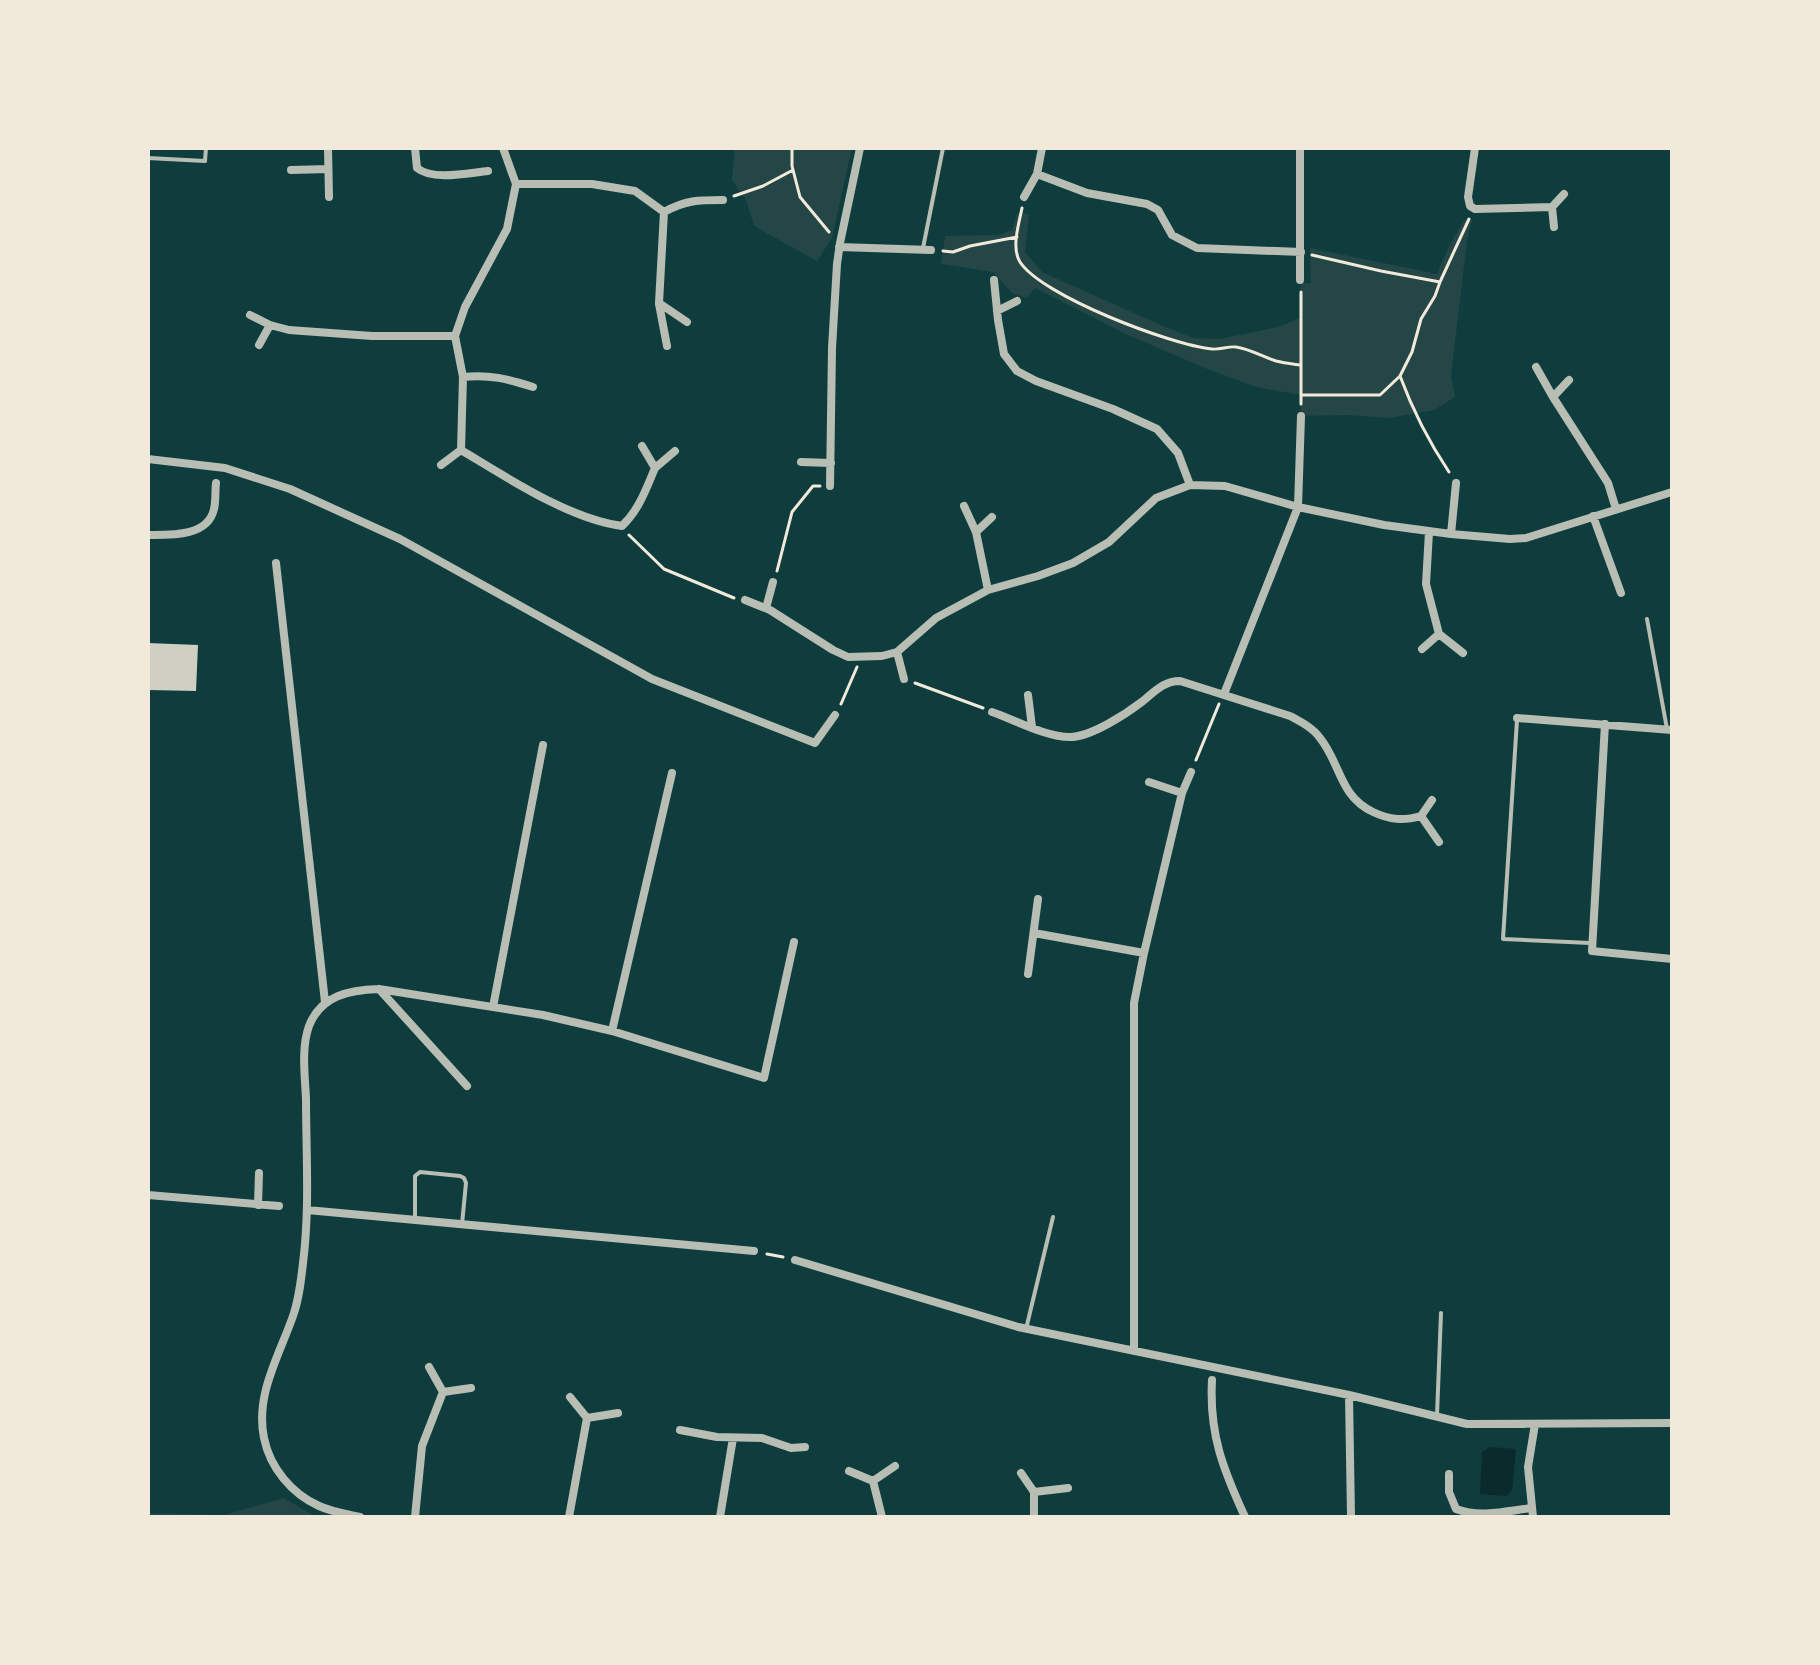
<svg xmlns="http://www.w3.org/2000/svg" width="1820" height="1665" font-family="'PT Sans',sans-serif">
<style>
.green{fill:#244646}
.water{fill:#0a2a2b}
.building{fill:#cfcfc3}
.lines{fill:none;stroke-linecap:round;stroke-linejoin:round}
.path{stroke:#f1e9da;stroke-width:3}
.service{stroke:#b8beb3;stroke-width:4}
.minor{stroke:#b8beb3;stroke-width:8}
</style>
<rect width="100%" height="100%" fill="#0f3d3e"/>
<!-- green -->
<path class="green" d="M735 148H852L832 238 817 261 754 226 746 200 732 180Z
M1017 213 1029 214 1025 252 1042 272 1163 326 1193 338 1219 339 1278 327 1300 318 1301 283H1311L1310 248 1437 274 1449 246 1464 220H1472L1467 241 1451 376 1455 397 1434 410 1389 418 1347 415 1301 416 1300 395 1256 387 1202 367 1124 333 1035 288 1026 298 1012 293 993 272 941 264 945 236 999 235 1012 230Z
M284 1498 316 1517H148V1513L224 1515Z"/>
<!-- water -->
<path class="water" d="M1490 1447 1516 1449 1512 1490 1507 1496 1480 1494 1482 1452Z"/>
<!-- building -->
<path class="building" d="M148 643 198 645 196 691 148 690Z"/>
<g class="lines">
<!-- path -->
<path class="path" d="M792 148V166L800 197 829 232
M734 196 763 186 793 170
M1022 208C1019 224 1011 247 1020 262 1042 296 1171 345 1212 349 1220 350 1228 346 1236 347 1250 349 1263 357 1276 361 1284 363 1293 364 1300 365
M943 251 953 252 970 246 1017 237
M1312 255 1381 271 1440 282 1469 219
M1400 376C1413 411 1429 442 1449 472
M1301 395H1380L1400 376 1412 352 1421 319 1435 296 1440 282
M1301 404V292
M629 535 664 569 734 598
M777 571 792 512 813 486H820
M915 683 983 708
M841 704 857 667
M1196 760 1219 704
M767 1254 783 1257"/>
<!-- service -->
<path class="service" d="M148 158 205 161 206 148
M923 248 943 148
M1647 619 1667 729
M1517 720 1503 939 1590 943
M415 1220V1176L420 1172 460 1176 464 1178 466 1183 462 1224
M1026 1329 1053 1217
M1437 1415 1441 1313"/>
<!-- minor -->
<path class="minor" d="M328 148 329 197
M415 148 417 168C433 181 468 173 488 171
M503 148 516 184 507 229 465 307 455 336 463 377 461 450C506 477 569 519 622 526 639 510 646 489 655 468L642 446
M1042 148 1037 174 1087 193 1147 204 1158 210 1172 235 1197 248 1301 252
M1300 148V280
M1475 148 1468 197 1470 206 1475 209 1552 207 1564 194
M291 170 328 169
M516 184H592L635 191 664 212C686 200 698 200 723 200
M1024 197 1037 174
M1552 207 1554 227
M664 212 659 303 687 322
M839 247 931 250
M994 280 998 320 1004 354 1017 371 1036 381 1113 409 1157 429 1178 453 1190 485
M659 304 667 346
M997 311 1017 301
M250 315 270 325 289 330 372 336H455
M259 345 270 325
M1536 367 1553 397
M463 377C490 374 507 379 533 387
M1569 380 1553 397 1608 483 1616 509
M148 459 225 468 290 489 400 539 652 679 815 743 835 715
M801 462 831 463
M441 465 461 450
M655 468 675 451
M830 486 832 348 837 264 840 243 860 148
M964 506 976 532 988 590
M1593 516 1621 593
M976 532 992 517
M1451 534 1456 483
M148 535C170 535 208 537 214 509 216 501 215 491 216 483
M276 563 325 1002
M745 600 770 610 833 650 848 657 882 656 897 652 936 618 988 590 1038 576 1073 563 1109 542 1156 498 1190 485 1225 486 1298 507 1384 525 1451 534 1510 539 1526 538 1672 492
M766 608 773 582
M1439 634 1463 653
M1422 649 1439 634 1426 584 1429 532
M897 652 904 679
M1224 694 1298 507 1301 416
M1028 695 1032 727
M992 712C1015 720 1046 737 1070 737 1091 737 1126 714 1143 701 1155 691 1164 681 1180 681L1290 716C1301 722 1313 728 1320 738 1341 764 1339 796 1373 812 1390 820 1403 821 1421 816L1432 800
M1517 718 1672 730
M1605 724 1592 951 1672 959
M1149 782 1182 793
M1421 816 1439 842
M1034 933 1144 953
M1028 974 1038 899
M379 989 467 1086
M493 1007 543 745
M612 1031 672 773
M148 1195 279 1206
M258 1205 259 1173
M307 1210 754 1251
M795 1260 1018 1327 1349 1395 1467 1424 1672 1423
M1134 1351V1003L1144 953 1182 793 1191 772
M1212 1380C1209 1434 1223 1469 1245 1517
M443 1392 471 1388
M1349 1395 1351 1517
M570 1397 587 1418
M680 1430 717 1437 762 1438 791 1448 805 1447
M849 1471 873 1481
M1021 1473 1034 1492
M1449 1474V1492L1456 1509C1480 1518 1507 1511 1531 1508
M360 1517C347 1514 332 1512 319 1506 292 1494 270 1468 264 1438 255 1395 279 1356 293 1316 299 1299 301 1281 303 1263 310 1208 306 1153 306 1099 305 1076 301 1048 309 1026 321 995 350 990 379 989L543 1015 612 1031 764 1078 794 942
M415 1517 422 1446 443 1392 429 1367
M569 1517 587 1418 618 1413
M720 1517 733 1438
M882 1517 873 1481 895 1466
M1034 1517V1492L1068 1488
M1533 1517 1528 1467 1535 1424"/>
</g>
<!-- border -->
<rect width="1820" height="1665" fill="none" stroke="#f1e9da" stroke-width="300"/>
</svg>
